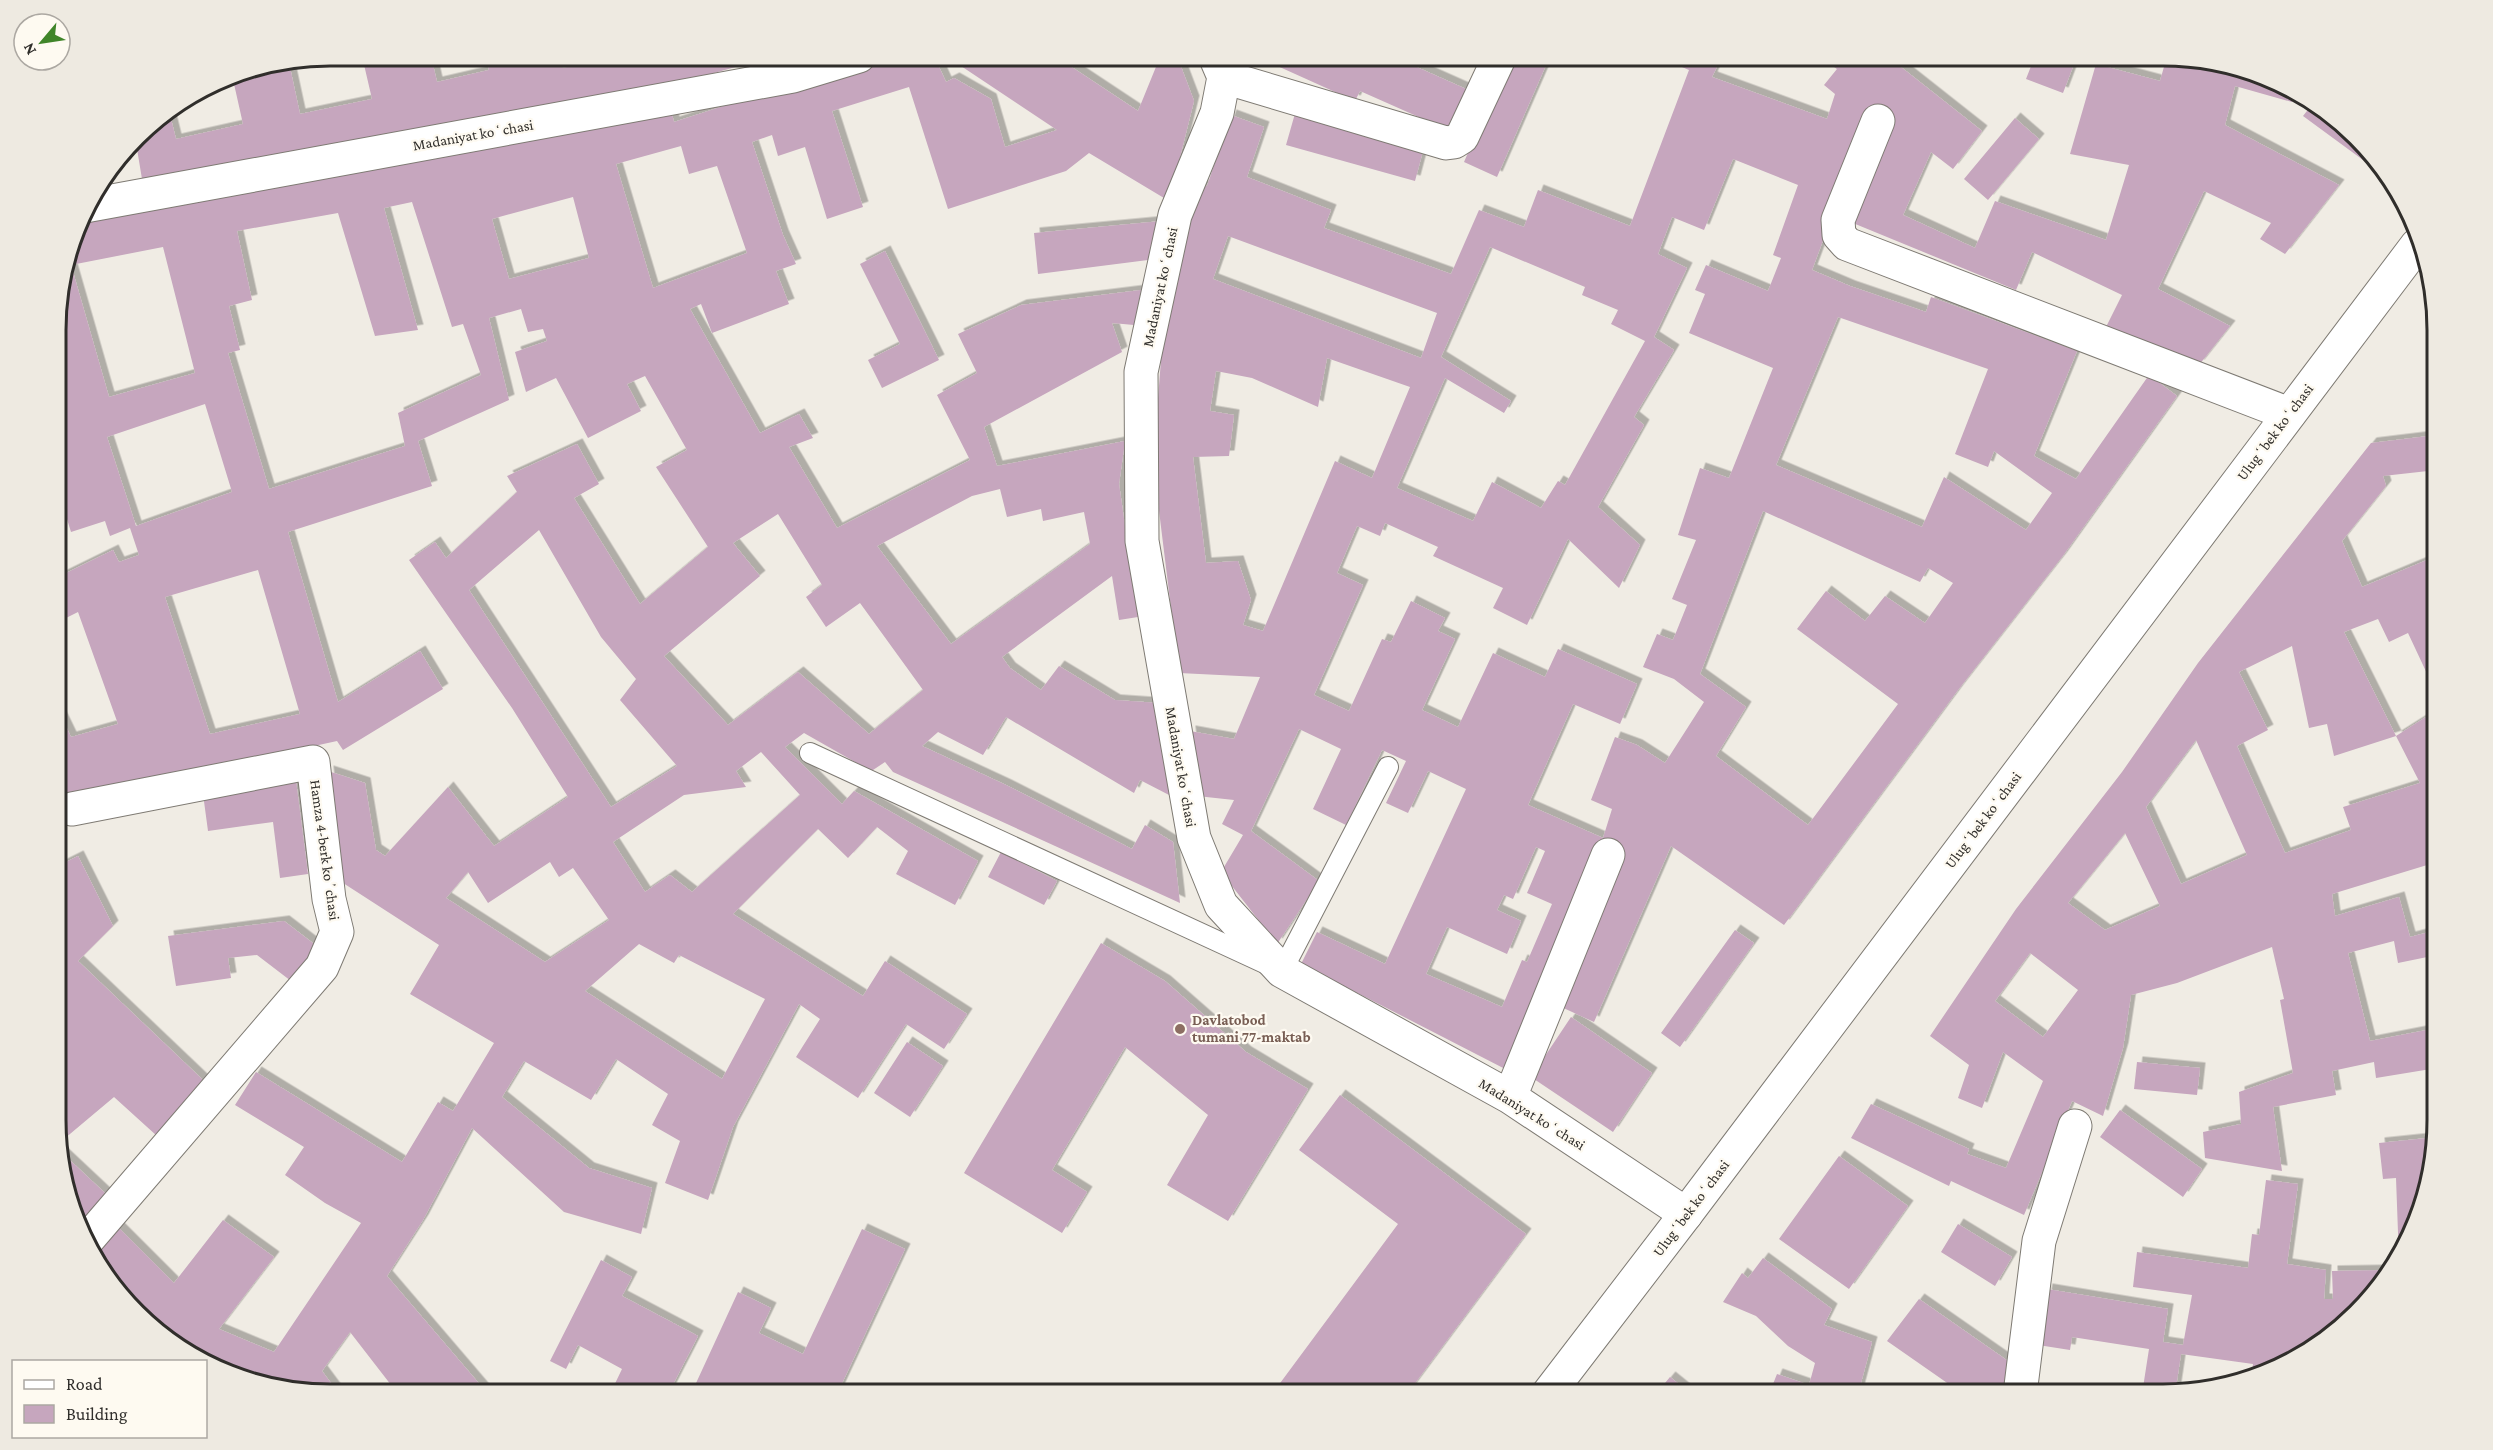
<svg xmlns="http://www.w3.org/2000/svg" width="2493" height="1450" font-family="'Crimson Pro',serif">
<style>
.building{fill:#c6a6be;fill-rule:evenodd;filter:url(#shadow)}
.lines{fill:none;stroke-linecap:round;stroke-linejoin:round}
.service-casing{stroke:#7e7a73;stroke-width:22}
.minor-casing{stroke:#7e7a73;stroke-width:35}
.tertiary-casing{stroke:#7e7a73;stroke-width:35}
.service{stroke:#fff;stroke-width:20}
.minor{stroke:#fff;stroke-width:33}
.tertiary{stroke:#fff;stroke-width:33}
.education-dot{fill:#8d6e63;stroke:#fefaf1;stroke-width:2}
.labels{text-anchor:middle;dominant-baseline:central;stroke-width:4.5;stroke-linejoin:round;paint-order:stroke}
.street-label{font-size:15px;fill:#302e2b;stroke:#fefaf1}
.education-label{font-size:15px;font-weight:bold;fill:#785e54;stroke:#fefaf1;text-anchor:start}
.rim{fill:none;stroke:#302e2b;stroke-width:3}
</style>
<defs>
<filter id="shadow"><feDropShadow dx="5.5" dy="-5.5" stdDeviation="0" flood-color="#0004"/></filter>
</defs>
<rect width="100%" height="100%" fill="#f0ece4"/>
<!-- building -->
<path class="building" d="M362 56H431L437 82 489 70 486 56H559L563 68 612 56H775L657 89 143 185 136 143H134L149 124 169 111 176 139 243 124 232 75 289 63 300 114 372 99Z
M879 56H934L946 82 954 78 991 99 1005 147 1057 130 946 56H1055L1138 111 1160 57 1177 56 1194 101 1169 201 1089 153 1066 171 948 209 909 87 832 111 863 207 827 219 805 147 778 156 772 135 752 142 783 235 796 264 776 271 789 304 712 333 701 304 690 309 760 433 799 414 813 438 789 447 837 528 970 460 937 395 977 373 958 334 1021 305 1141 290 1134 325 1112 323 1122 352 984 427 997 466 1125 441 1119 484 1138 617 1119 620 1112 576 1002 657 1010 668 1041 690 1059 666 1115 700 1159 703 1171 796 1140 780 1134 793 1006 717 983 755 938 732 922 746 1006 785 1132 849 1145 825 1173 842 1180 903 893 772 885 762 867 774 862 766 804 733 785 747 842 804 854 791 978 861 955 905 896 874 908 851 877 827 848 858 818 829 733 914 863 996 885 961 967 1014 944 1049 906 1024 858 1098 796 1057 820 1019 799 1004 733 1127 708 1200 665 1183 680 1141 652 1125 668 1094 616 1059 591 1100 524 1061 502 1097 589 1168 652 1188 641 1234 564 1212 472 1128 423 1220 387 1276 488 1394H398L350 1332 322 1371 339 1394 258 1385 208 1364 210 1360 192 1358 98 1264 94 1253 119 1228 174 1283 223 1220 274 1257 219 1329 274 1352 361 1223 325 1203 285 1175 304 1147 235 1105 256 1072 402 1162 438 1102 453 1111 494 1043 410 994 439 945 340 881 328 771 365 783 376 850 385 856 448 787 494 846 568 797 512 708 409 560 435 542 446 558 517 492 507 476 577 444 599 484 574 498 640 604 708 547 656 467 687 450 645 376 627 384 641 411 588 438 556 378 526 392 515 352 547 341 543 329 528 332 521 309 489 318 509 400 418 441 432 486 288 532 338 702 420 651 443 689 343 750 337 741 58 802V710L71 737 118 724 78 612 58 622V577L113 550 119 562 139 555 130 528 110 536 105 521 71 532 58 490V294L80 222 670 107 674 122ZM681 146 689 174 717 166 747 253 653 288 616 164ZM573 197 589 258 509 279 492 219ZM412 202 452 327 463 324 481 375 398 413 405 446 269 489 228 353 240 350 229 306 252 300 237 231 338 213 375 336 418 330 384 208ZM163 247 195 373 109 397 71 265ZM205 404 232 492 136 526 107 437ZM1000 489 1007 517 1041 509 1043 521 1084 512 1090 544 951 644 877 546 972 496ZM778 514 822 585 806 597 826 627 860 603 923 690 869 734 798 672 728 725 664 656 760 576 733 543ZM539 530 601 637 636 679 620 700 677 766 611 807 469 590ZM258 570 300 714 210 734 165 597ZM761 752 800 795 692 892 670 875 645 892 613 842 684 795 746 787 736 771ZM550 862 559 877 573 868 609 920 545 962 446 898 468 872 488 903ZM639 944 674 963 679 955 765 999 722 1079 585 991Z
M1255 56H1392L1466 89 1448 130 1360 91 1355 101Z
M1510 56H1550L1497 177 1464 162Z
M1656 56H1722L1712 77 1827 119 1835 94 1824 85 1837 69 1818 56H1887L1982 131 1953 169 1931 152 1903 215 1975 248 1995 201 2106 240 2129 165 2070 154 2096 64 2160 81 2167 56 2235 65 2295 90 2292 102 2235 86 2225 125 2339 185 2285 254 2260 239 2271 223 2204 191 2158 289 2230 326 2199 365 2106 327 2122 295 2032 252 2016 290 1848 221 1853 160 1812 270 1850 286 1926 312 1931 297 2077 351 2034 456 2076 479 2149 375 2177 396 2062 557 1958 690 1784 925 1671 846 1594 1022 1559 1006 1625 853 1601 843 1509 1071 1301 964 1317 932 1385 964 1466 789 1428 771 1408 813 1386 803 1406 761 1382 750 1346 825 1313 809 1341 749 1299 729 1251 831 1319 881 1277 944 1221 872 1243 835 1222 824 1234 800 1197 796 1190 731 1234 739 1260 677 1179 673 1153 462 1165 309 1200 185 1207 186 1231 115 1264 127 1247 177 1331 210 1324 228 1451 274 1479 210 1524 227 1538 190 1630 226 1689 70ZM1733 159 1798 185 1773 255 1781 258 1768 291 1706 265 1695 290 1705 294 1689 333 1773 368 1729 478 1700 468 1678 535 1696 540 1672 599 1687 605 1673 640 1657 634 1643 667 1674 679 1704 702 1665 763 1637 745 1615 737 1591 800 1612 809 1603 838 1528 805 1573 704 1620 724 1637 684 1558 649 1545 677 1493 653 1458 727 1422 710 1455 639 1438 631 1445 618 1411 601 1391 642 1382 639 1349 711 1314 695 1363 585 1337 573 1357 526 1380 536 1385 523 1438 547 1433 556 1503 588 1493 608 1527 625 1568 539 1619 588 1640 545 1598 507 1644 425 1634 417 1674 350 1654 337 1687 268 1658 254 1672 217 1704 230ZM1228 236 1437 313 1421 358 1213 279ZM1490 247 1585 287 1582 295 1618 310 1611 324 1645 341 1565 485 1558 481 1541 508 1492 482 1473 521 1397 488 1445 378 1504 413 1511 401 1441 357ZM1838 317 1988 369 1955 454 1988 467 1994 451 2052 493 2026 530 1944 477 1922 527 1776 465ZM1327 358 1410 387 1372 478 1335 461 1263 631 1243 625 1251 600 1238 561 1206 563 1193 457 1229 456 1234 415 1210 411 1216 371 1252 378 1318 407ZM1763 511 1920 582 1928 568 1953 583 1925 623 1885 596 1865 621 1826 591 1797 629 1898 704 1808 825 1716 756 1746 707 1700 674ZM1536 847 1545 851 1527 893 1552 904 1527 962 1522 960 1502 1007 1426 974 1447 927 1507 954 1521 921 1497 910 1504 895 1513 899Z
M2035 56H2077L2063 93 2026 79Z
M2314 102 2357 136 2369 152 2363 160 2303 116Z
M1296 110 1424 147 1415 181 1286 145Z
M2015 118 2039 139 1988 200 1964 179Z
M1162 221 1148 260 1038 274 1034 233Z
M885 251 939 360 882 388 868 360 900 344 860 264Z
M2437 435V470L2383 476 2386 486 2342 541 2362 587 2427 560 2437 582V593L2431 595 2437 609V695L2408 633 2389 642 2378 619 2344 632 2396 736 2437 710V862L2332 894 2335 916 2399 897 2410 937 2437 930V955L2398 963 2394 941 2348 953 2370 1041 2437 1028V1068L2376 1078 2374 1062 2332 1071 2336 1095 2273 1107 2282 1171 2205 1158 2203 1132 2241 1124 2239 1092 2293 1073 2280 1000 2284 999 2272 947 2177 983 2131 995 2123 1048 2103 1116 2072 1101 2024 1215 1951 1181 1949 1186 1851 1138 1871 1104 1969 1149 1967 1154 2006 1168 2043 1081 2003 1052 1982 1108 1958 1098 1969 1065 1930 1036 2016 909 2122 772 2198 663 2371 443ZM2292 646 2309 728 2327 724 2334 756 2396 736 2420 783 2343 807 2351 830 2285 853 2237 746 2268 730 2239 672ZM2196 740 2247 855 2181 884 2146 807ZM2125 833 2160 906 2105 930 2068 903ZM2030 953 2078 990 2043 1037 1995 1001Z
M296 781 308 874 280 878 273 822 208 831 203 794Z
M1001 852 1057 881 1044 905 988 877Z
M78 856 113 926 78 961 204 1081 157 1136 114 1097 58 1144V1054L63 1050 58 1043V866Z
M284 921 318 947 291 981 257 955 228 958 231 978 176 986 168 936Z
M1735 930 1754 943 1680 1047 1661 1033Z
M1101 943 1165 981 1246 1052 1308 1089 1228 1221 1167 1185 1208 1115 1125 1047 1052 1170 1087 1192 1062 1233 964 1173Z
M1571 1017 1652 1073 1613 1132 1531 1077Z
M907 1042 943 1066 910 1117 874 1093Z
M2137 1062 2200 1068 2197 1095 2134 1089Z
M1340 1095 1526 1234 1407 1394H1272L1398 1224 1299 1150Z
M2120 1110 2202 1169 2183 1197 2100 1137Z
M2437 1137 2401 1258 2399 1260 2396 1178 2383 1179 2379 1143Z
M58 1149 107 1195 83 1222 58 1156Z
M1839 1156 1908 1206 1849 1289 1779 1239Z
M2266 1180 2298 1184 2287 1264 2326 1270 2324 1299H2333L2332 1271 2391 1270 2357 1314 2336 1330 2325 1331V1339L2301 1358 2252 1372 2253 1364 2181 1354 2175 1394H2142L2149 1349 2072 1337 2070 1350 2038 1345 2047 1289 2168 1309 2163 1342 2183 1345 2192 1295 2133 1287 2137 1252 2248 1268 2252 1234 2259 1235Z
M1958 1224 2012 1257 1995 1286 1941 1252Z
M862 1229 905 1249 837 1394H691L738 1292 771 1308 759 1333 803 1354Z
M1763 1258 1832 1309 1824 1325 1872 1342 1858 1394H1769L1777 1374 1809 1385 1815 1363 1788 1346 1756 1316 1723 1302 1742 1273 1748 1278Z
M601 1260 632 1277 622 1296 698 1336 668 1394H610L622 1369 578 1345 566 1369 550 1361Z
M1919 1299 2018 1368 2005 1394H1963L1887 1341Z
M1670 1377 1691 1394H1656Z"/>
<g class="lines">
<!-- service casing -->
<g class="service-casing">
<path id="service" d="M810 753 1282 971 1388 767"/>
</g>
<!-- minor casing -->
<g class="minor-casing">
<path id="minor" d="M1215 56 1224 77 1217 113 1175 215 1141 372 1142 541 1194 838 1221 905 1282 971 1510 1097 1686 1214
M1224 77 1446 143 1454 142 1462 137 1500 56
M1878 121 1838 220 1839 235 1847 244 2289 414
M85 206 793 76 859 56
M72 809 313 762 329 899 337 932 322 967 89 1238
M1510 1097 1608 855
M2020 1394 2039 1241 2075 1126"/>
</g>
<!-- tertiary casing -->
<g class="tertiary-casing">
<path id="tertiary" d="M1548 1394 1686 1214 2417 245"/>
</g>
<!-- service -->
<use href="#service" class="service"/>
<!-- minor -->
<use href="#minor" class="minor"/>
<!-- tertiary -->
<use href="#tertiary" class="tertiary"/>
</g>
<!-- markers -->
<circle class="education-dot" cx="1180" cy="1029" r="6"/>
<g class="labels">
<!-- street labels -->
<g class="street-label">
<text transform="translate(473 135) rotate(-10)">Madaniyat koʻchasi</text>
<text transform="translate(1160 287) rotate(-78)">Madaniyat koʻchasi</text>
<text transform="translate(2275 432) rotate(-53)">Ulugʻbek koʻchasi</text>
<text transform="translate(1181 767) rotate(80)">Madaniyat koʻchasi</text>
<text transform="translate(1983 820) rotate(-53)">Ulugʻbek koʻchasi</text>
<text transform="translate(325 850) rotate(82)">Hamza 4-berk koʼchasi</text>
<text transform="translate(1532 1114) rotate(32)">Madaniyat koʻchasi</text>
<text transform="translate(1691 1208) rotate(-53)">Ulugʻbek koʻchasi</text>
</g>
<!-- education labels -->
<g class="education-label">
<text x="1192" y="1020">Davlatobod<tspan x="1192" dy="17">tumani 77-maktab</tspan></text>
</g>
</g>
<!-- crop -->
<path d="M0 0H2493V1450H0ZM330 66H2163A264 264 0 0 1 2427 330V1120A264 264 0 0 1 2163 1384H330A264 264 0 0 1 66 1120V330A264 264 0 0 1 330 66Z" fill="#eeeae1" fill-rule="evenodd"/>
<path class="rim" d="M330 66H2163A264 264 0 0 1 2427 330V1120A264 264 0 0 1 2163 1384H330A264 264 0 0 1 66 1120V330A264 264 0 0 1 330 66Z"/>
<!-- legend -->
<rect x="12" y="1360" width="195" height="78" fill="#fefaf1" stroke="#aca8a2" stroke-width="1.5"/>
<rect x="24" y="1380" width="30" height="9" fill="#ffffff" stroke="#aca8a2" stroke-width="1.5"/>
<text x="66" y="1390" font-size="18" fill="#302e2b">Road</text>
<rect x="24" y="1405" width="30" height="18" fill="#c6a6be" stroke="#aca8a2" stroke-width="1.5"/>
<text x="66" y="1420" font-size="18" fill="#302e2b">Building</text>
<!-- north arrow -->
<g transform="translate(42 42) rotate(241)"><circle r="28" fill="#fefaf1" stroke="#aca8a2" stroke-width="1.5"/>
<path d="M0-4.5L10 22L0 15L-10 22Z" fill="#408529"/>
<text y="-9" font-size="16" font-weight="bold" text-anchor="middle" fill="#302e2b">N</text>
</g>
</svg>
